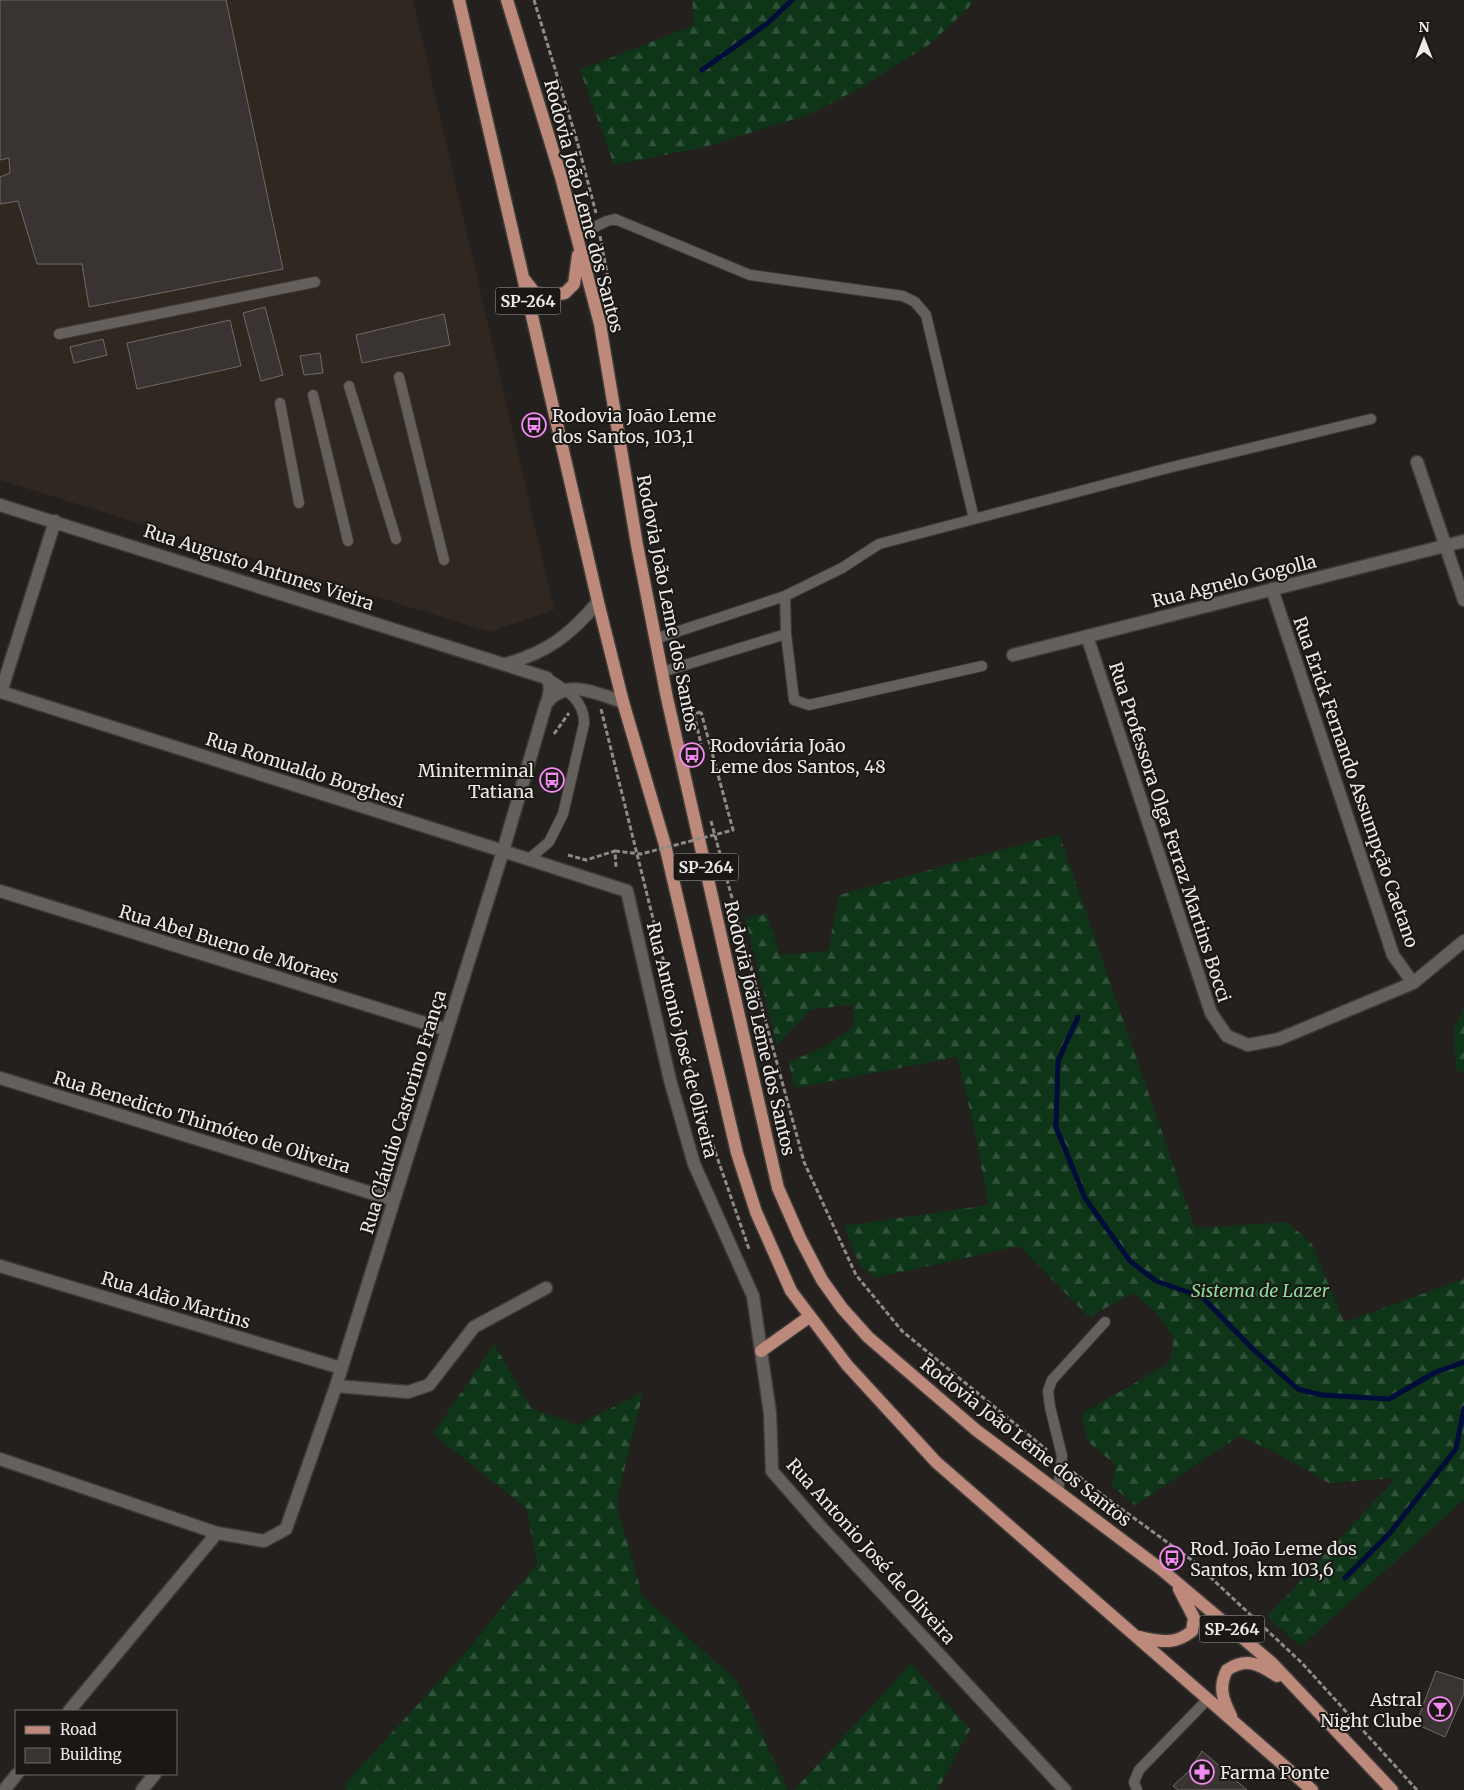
<svg xmlns="http://www.w3.org/2000/svg" width="1464" height="1790" font-family="Merriweather,serif">
<style>
.built{fill:#302720}
.forest{fill:url(#forest-firs)}
.lines{fill:none;stroke-linecap:round;stroke-linejoin:round}
.stream{stroke:#000c39;stroke-width:5}
.building{fill:#393432;stroke:#6f6a67}
.service-casing{stroke:#3e3b38;stroke-width:12}
.minor-casing{stroke:#3e3b38;stroke-width:15}
.tertiary-casing{stroke:#3e3b38;stroke-width:15}
.primary-casing{stroke:#3e3b38;stroke-width:15}
.path{stroke:#8e8b88;stroke-width:3;stroke-dasharray:5 2.5;stroke-linecap:butt}
.service{stroke:#65605c;stroke-width:10}
.minor{stroke:#65605c;stroke-width:12}
.tertiary{stroke:#65605c;stroke-width:12}
.primary{stroke:#bd897b;stroke-width:12}
.path-bridge{stroke:#8e8b88;stroke-width:3;stroke-dasharray:5 2.5;stroke-linecap:butt}
.labels{text-anchor:middle;dominant-baseline:central;stroke-width:4;stroke-linejoin:round;paint-order:stroke}
.shield{fill:#1a1714;stroke:#adaba8;stroke-width:1}
.shield-label{font-size:16px;font-weight:bold;fill:#eceae7}
.street-label{font-size:18px;fill:#eceae7;stroke:#1a1714}
.poi-label{font-size:18px;fill:#eceae7;stroke:#1a1714;text-anchor:start}
.park-label{font-size:18px;font-style:italic;fill:#8ddc9b;stroke:#1a1714}
</style>
<defs>
<pattern id="forest-firs" width="22" height="20" patternUnits="userSpaceOnUse" patternTransform="scale(1.25)"><rect width="22" height="20" fill="#0e3518"/><path d="M5 1l3.5 6h-7zM16 11l3.5 6h-7z" fill="#31523a"/></pattern>
</defs>
<rect width="100%" height="100%" fill="#24201d"/>
<!-- built -->
<path class="built" d="M0 0H413L554 610 490 632 0 480Z"/>
<!-- forest -->
<path class="forest" d="M692 0H973L969 7 930 44 860 88 810 114 705 147 614 165 580 70 694 25Z
M1059 834 1195 1228 1287 1222 1312 1244 1344 1322 1464 1279V1500L1301 1646 1267 1617 1396 1478 1329 1483 1271 1450 1239 1436 1135 1505 1111 1485 1116 1465 1087 1441 1082 1414 1169 1363 1174 1338 1156 1312 1133 1293 1089 1317 1019 1246 875 1278 859 1264 844 1226 988 1205 976 1136 957 1057 794 1088 789 1062 824 1047 853 1028 854 1004 810 1010 777 1045 745 917 767 914 780 955 828 951 839 895Z
M1464 1008V1074L1456 1069 1454 1029Z
M494 1344 531 1408 578 1425 643 1392 616 1504 643 1597 737 1681 788 1790H346L344 1785 464 1654 537 1564 526 1508 433 1434Z
M911 1664 970 1729 938 1790H794Z"/>
<g class="lines">
<!-- stream -->
<path class="stream" d="M702 70 768 23 792 0
M1078 1017 1058 1061 1056 1127 1085 1198 1130 1261 1156 1281 1202 1297 1255 1351 1298 1389 1322 1395 1389 1399 1436 1372 1464 1362
M1345 1578 1390 1533 1456 1449 1464 1408"/>
</g>
<!-- building -->
<path class="building" d="M0 0H226L283 269 89 307 82 264H37L18 201 0 204V177L10 173 9 158 0 160Z
M265 307 283 375 261 381 243 313Z
M444 314 450 345 362 363 356 335Z
M230 320 241 366 137 389 127 343Z
M103 339 107 355 74 363 70 347Z
M320 353 323 373 304 375 300 356Z
M1436 1671 1464 1680V1694L1445 1737 1416 1724Z
M1202 1751 1247 1790H1178L1173 1786 1190 1770Z"/>
<g class="lines">
<!-- service casing -->
<g class="service-casing">
<path id="service" d="M576 236 607 221 615 219 750 275 903 296 915 302 926 315 974 519
M59 334 315 282
M399 377 444 560
M349 386 396 539
M313 395 348 541
M280 403 299 503
M785 596 786 634
M655 639 785 596 842 568 879 544 1168 468 1371 419
M662 672 786 634 794 700 809 705 982 666
M529 859 549 842 563 814 584 724C585 700 565 689 547 678
M1058 1492 1062 1456 1050 1407 1048 1391 1052 1380 1105 1322
M1137 1790 1134 1782 1139 1770 1208 1699"/>
</g>
<!-- minor casing -->
<g class="minor-casing">
<path id="minor" d="M1417 462 1464 600
M1272 589 1393 955 1413 983
M1087 636 1211 1013 1227 1036 1248 1045 1279 1039 1413 983 1464 941
M1013 655 1464 541
M0 891 447 1030
M0 1078 394 1200
M0 1266 341 1368
M336 1386 408 1392 429 1385 474 1327 546 1288
M0 1459 217 1533 264 1541 286 1529 336 1386 503 851 627 891 670 1080 694 1164 753 1296 770 1413 772 1471 820 1526 1065 1790
M69 1711 217 1533
M4 1790 17 1774
M142 1790 155 1774"/>
</g>
<!-- tertiary casing -->
<g class="tertiary-casing">
<path id="tertiary" d="M0 505 547 678C552 687 549 694 547 703
M55 521 1 692 503 851 546 704C565 677 598 694 623 702
M506 664C548 652 570 635 598 602"/>
</g>
<!-- primary casing -->
<g class="primary-casing">
<path id="primary" d="M459 0 598 602 623 702 665 845 737 1153 756 1212 791 1291 847 1365 936 1462 1312 1790
M507 0 561 177 600 324 637 545 667 698 778 1188 800 1238 822 1280 842 1308 868 1337 976 1430 1162 1570 1239 1635 1272 1663 1392 1790
M524 279 534 292 548 296 565 293 574 284 578 255
M761 1351 809 1317
M1139 1637C1160 1641 1174 1646 1192 1631L1194 1618 1179 1589
M1231 1716C1223 1700 1218 1687 1227 1670 1247 1657 1259 1664 1277 1676"/>
</g>
<!-- path -->
<path class="path" d="M534 0 577 141 596 213
M600 236 616 321
M601 709 700 1108 749 1249
M701 712 694 714 701 744
M554 734 569 713
M711 821 804 1162 856 1275 902 1331 1047 1450
M568 855 586 860 615 851 616 867
M1073 1472 1105 1497 1193 1561 1302 1663 1417 1790"/>
<!-- service -->
<use href="#service" class="service"/>
<!-- minor -->
<use href="#minor" class="minor"/>
<!-- tertiary -->
<use href="#tertiary" class="tertiary"/>
<!-- primary -->
<use href="#primary" class="primary"/>
<!-- path-bridge -->
<path class="path-bridge" d="M615 851 641 854 733 830 701 712"/>
</g>
<!-- icons -->
<defs>
<g id="bus-ring" transform="scale(1.25)"><circle r="9.5" fill="#1a1714" stroke="#f38af2" stroke-width="1.5"/><path d="M-5-6H5V4H4V6H2V4H-2V6H-4V4H-5ZM-3.5-4V0h7V-4ZM-3.5 1.2v1.5H-2V1.2ZM2 1.2v1.5H3.5V1.2Z" fill="#f38af2"/></g>
<g id="bar-ring" transform="scale(1.25)"><circle r="9.5" fill="#1a1714" stroke="#f38af2" stroke-width="1.5"/><path d="M-6-5H6L.8 .8V4.5H3.5V6h-7V4.5H-.8V.8Z" fill="#f38af2"/></g>
<g id="pharmacy-ring" transform="scale(1.25)"><circle r="9.5" fill="#1a1714" stroke="#f38af2" stroke-width="1.5"/><path d="M-2-6h4v4h4v4h-4v4h-4v-4h-4v-4h4Z" fill="#f38af2"/></g>
</defs>
<g fill-rule="evenodd">
<use href="#bus-ring" x="534" y="425"/>
<use href="#bus-ring" x="692" y="755"/>
<use href="#bus-ring" x="552" y="780"/>
<use href="#bus-ring" x="1172" y="1558"/>
<use href="#bar-ring" x="1440" y="1709"/>
<use href="#pharmacy-ring" x="1202" y="1772"/>
</g>
<g class="labels">
<!-- shield labels -->
<g class="shield">
<rect x="495.5" y="287.5" width="65" height="27" rx="4"/>
<rect x="673.5" y="853.5" width="65" height="27" rx="4"/>
<rect x="1199.5" y="1615.5" width="65" height="27" rx="4"/>
</g>
<g class="shield-label">
<text x="528" y="301">SP-264</text>
<text x="706" y="867">SP-264</text>
<text x="1232" y="1629">SP-264</text>
</g>
<!-- street labels -->
<g class="street-label">
<text transform="translate(584 206) rotate(75)">Rodovia João Leme dos Santos</text>
<text transform="translate(259 567) rotate(18)">Rua Augusto Antunes Vieira</text>
<text transform="translate(1234 581) rotate(-14)">Rua Agnelo Gogolla</text>
<text transform="translate(668 603) rotate(79)">Rodovia João Leme dos Santos</text>
<text transform="translate(305 770) rotate(18)">Rua Romualdo Borghesi</text>
<text transform="translate(1356 782) rotate(71)">Rua Erick Fernando Assumpção Caetano</text>
<text transform="translate(1170 832) rotate(72)">Rua Professora Olga Ferraz Martins Bocci</text>
<text transform="translate(229 944) rotate(17)">Rua Abel Bueno de Moraes</text>
<text transform="translate(760 1028) rotate(77)">Rodovia João Leme dos Santos</text>
<text transform="translate(682 1040) rotate(76)">Rua Antonio José de Oliveira</text>
<text transform="translate(403 1112) rotate(-73)">Rua Cláudio Castorino França</text>
<text transform="translate(202 1122) rotate(17)">Rua Benedicto Thimóteo de Oliveira</text>
<text transform="translate(176 1300) rotate(17)">Rua Adão Martins</text>
<text transform="translate(1026 1442) rotate(38)">Rodovia João Leme dos Santos</text>
<text transform="translate(871 1551) rotate(48)">Rua Antonio José de Oliveira</text>
</g>
<!-- poi labels -->
<g class="poi-label">
<text x="552" y="415">Rodovia João Leme<tspan x="552" dy="21">dos Santos, 103,1</tspan></text>
<text x="710" y="745">Rodoviária João<tspan x="710" dy="21">Leme dos Santos, 48</tspan></text>
<text x="534" y="770" text-anchor="end">Miniterminal<tspan x="534" dy="21">Tatiana</tspan></text>
<text x="1190" y="1548">Rod. João Leme dos<tspan x="1190" dy="21">Santos, km 103,6</tspan></text>
<text x="1422" y="1699" text-anchor="end">Astral<tspan x="1422" dy="21">Night Clube</tspan></text>
<text x="1220" y="1772">Farma Ponte</text>
</g>
<!-- park labels -->
<g class="park-label">
<text x="1260" y="1290">Sistema de Lazer</text>
</g>
</g>
<!-- legend -->
<rect x="15" y="1710" width="162" height="65" fill="#1a1714" stroke="#6e6b68"/>
<rect x="25" y="1726" width="25" height="8" fill="#bd897b" stroke="#6e6b68"/>
<text x="60" y="1735" font-size="15" fill="#eceae7">Road</text>
<rect x="25" y="1748" width="25" height="15" fill="#393432" stroke="#6e6b68"/>
<text x="60" y="1760" font-size="15" fill="#eceae7">Building</text>
<!-- north arrow -->
<g transform="translate(1424 40)" stroke="#1a1714" stroke-width="4" paint-order="stroke">
<path d="M0-4L9 19L0 12L-9 19Z" fill="#eceae7"/>
<text y="-8" font-size="14" font-weight="bold" text-anchor="middle" fill="#eceae7">N</text>
</g>
</svg>
